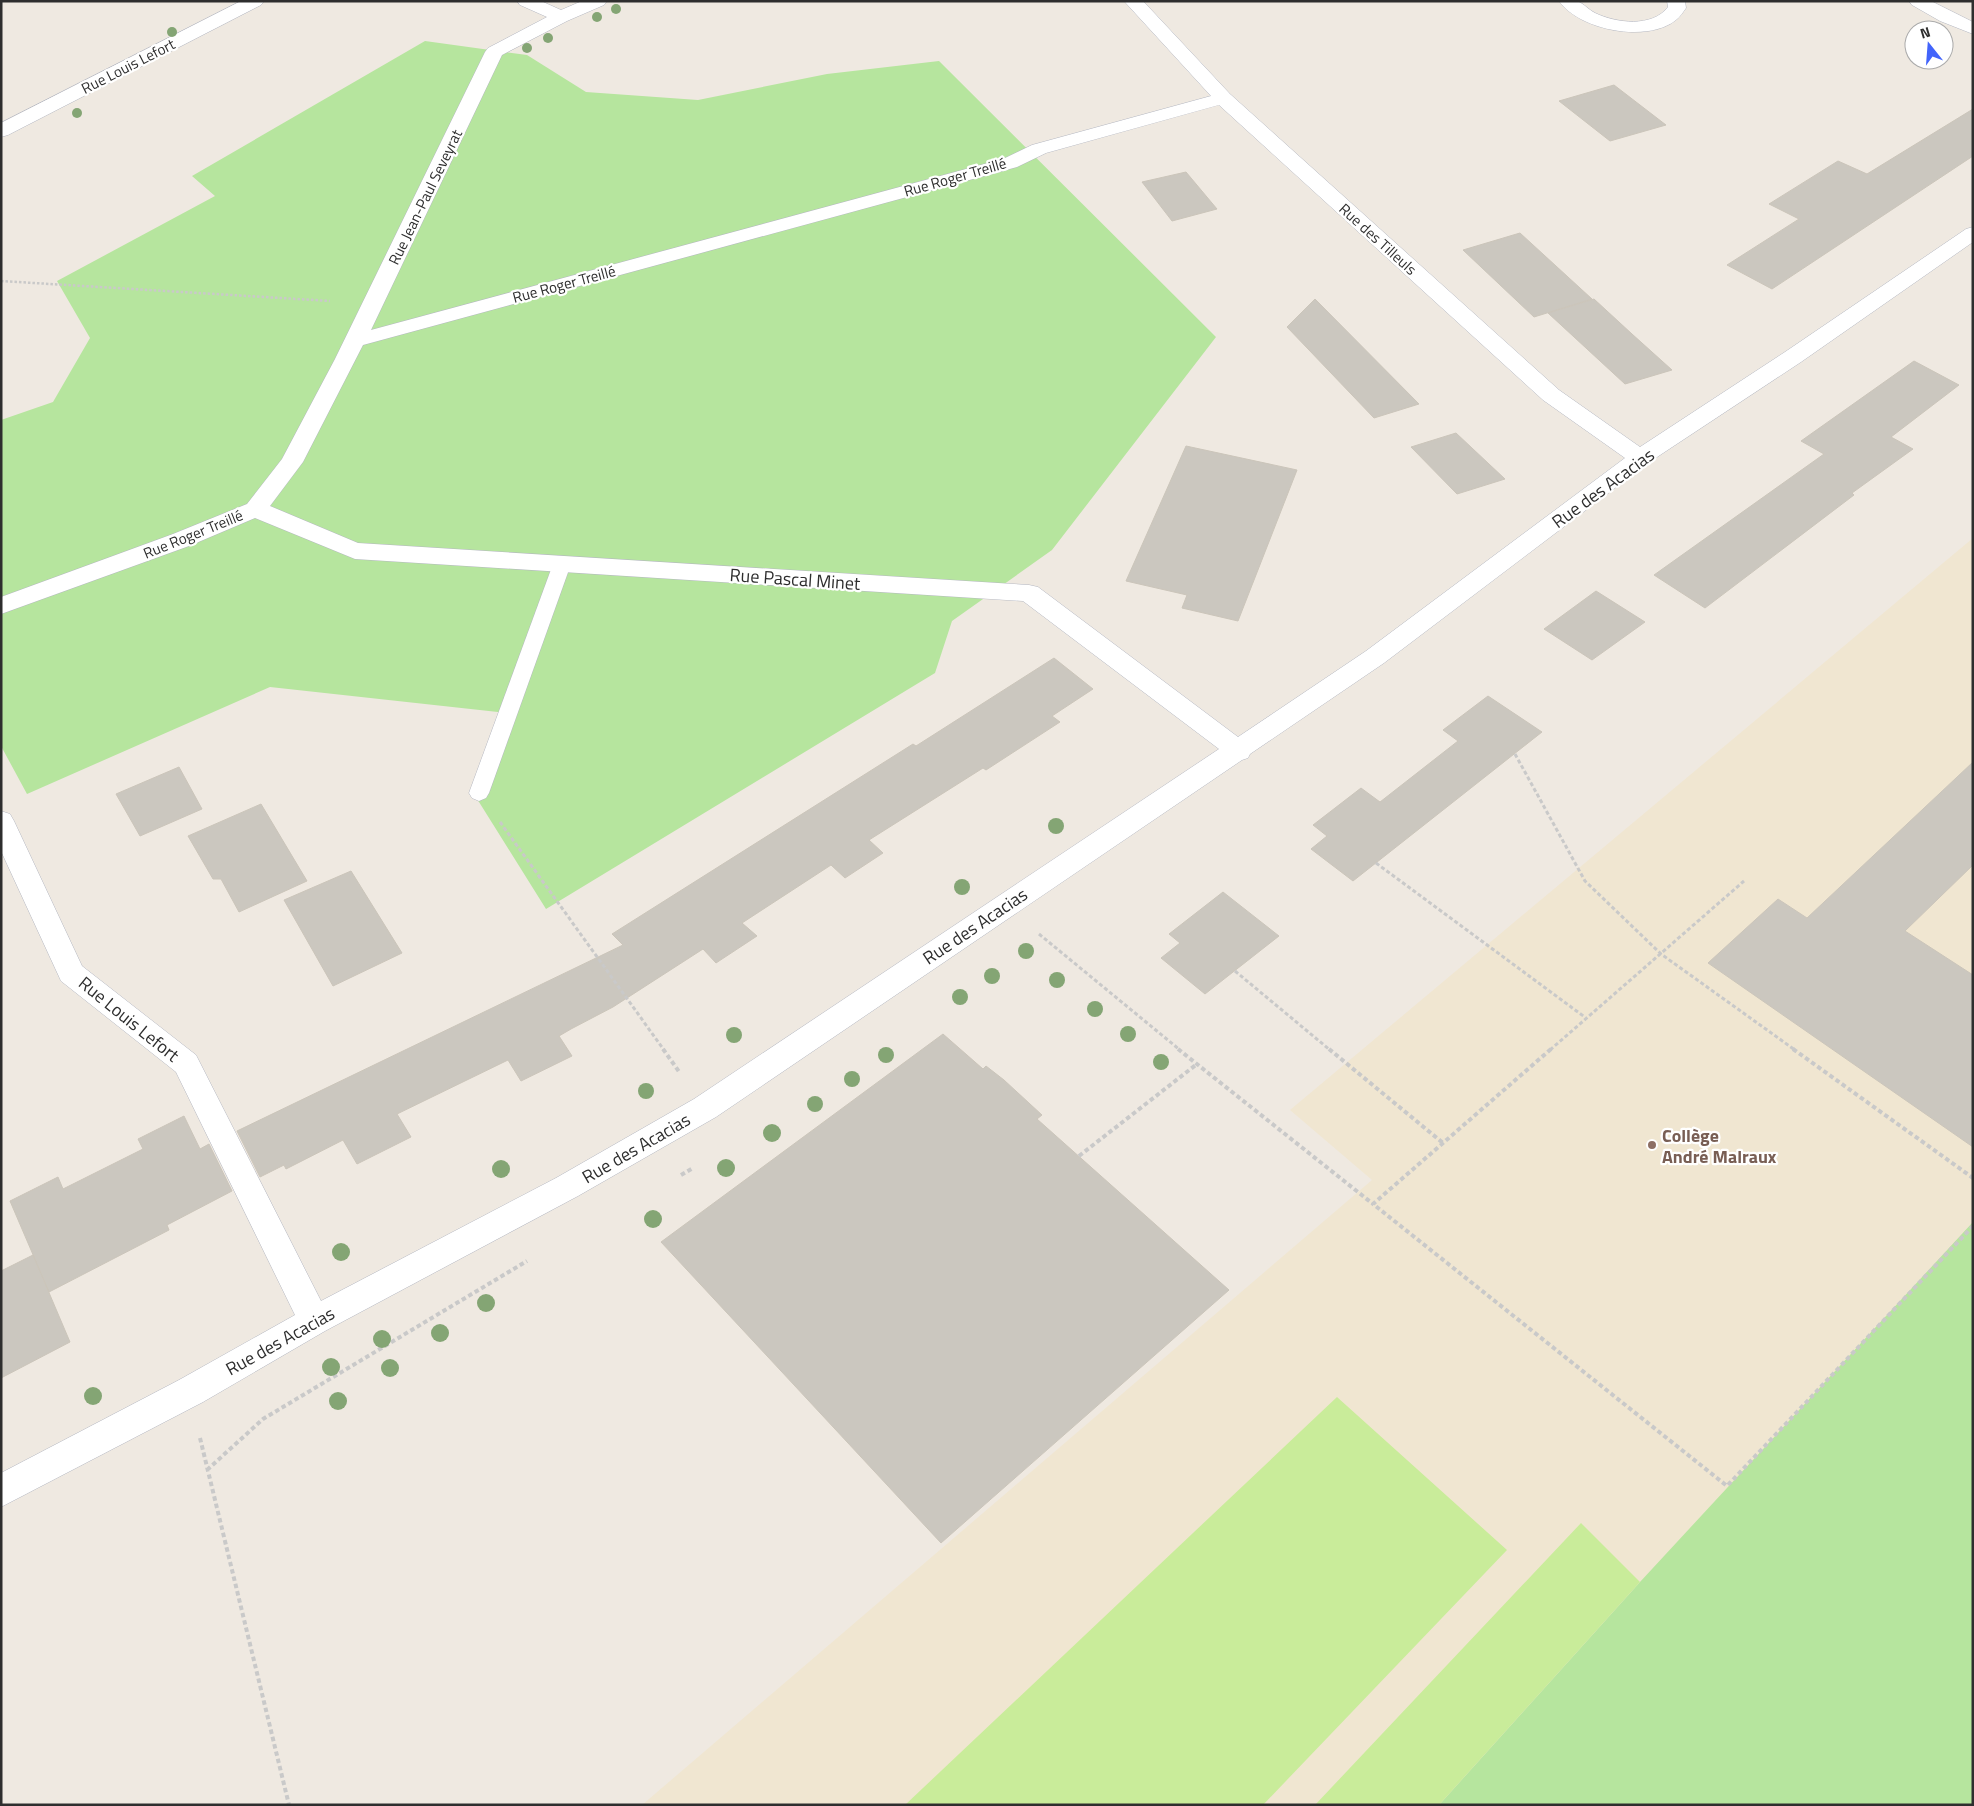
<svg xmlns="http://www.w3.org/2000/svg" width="1974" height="1806" font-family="'Titillium Web',sans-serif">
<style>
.education{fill:#f0e6d1}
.green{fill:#b6e59e}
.pitch{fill:#c9ec9a}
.building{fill:#cbc7bf;stroke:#cbc5ba}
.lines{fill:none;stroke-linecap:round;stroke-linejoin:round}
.service-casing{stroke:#b4b7c1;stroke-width:1}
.minor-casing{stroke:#b4b7c1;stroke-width:1}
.path-far2{stroke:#c9c9c9;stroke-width:2.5;stroke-dasharray:2.5 2;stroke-linecap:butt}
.path-far1{stroke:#c9c9c9;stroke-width:3;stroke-dasharray:4 2.5;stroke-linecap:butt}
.path{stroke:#c9c9c9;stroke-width:4;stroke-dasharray:4.5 3;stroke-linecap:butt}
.service{fill:#fff;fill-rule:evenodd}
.minor{fill:#fff;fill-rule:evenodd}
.tree{fill:#84a574}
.education-dot{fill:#8d6e63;stroke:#fff;stroke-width:2}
.labels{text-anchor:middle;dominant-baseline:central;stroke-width:4.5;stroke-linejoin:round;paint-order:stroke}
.far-street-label{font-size:15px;fill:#2e2e2e;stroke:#fff}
.street-label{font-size:18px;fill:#2e2e2e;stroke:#fff}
.education-label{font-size:18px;font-weight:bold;fill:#785e54;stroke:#fff;text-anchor:start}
</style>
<rect width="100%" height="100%" fill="#efe9e1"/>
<!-- education -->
<path class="education" d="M1973 538V1805H642L1372 1180 1290 1110Z"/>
<!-- green -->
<path class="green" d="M425 41 527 55 586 92 698 100 827 74 939 61 1216 337 1052 550 952 621 935 673 546 909 474 794 507 713 270 687 27 794 1 746V420L53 402 90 338 57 281 215 196 192 176Z
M1973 1222V1805H1439L1640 1582Z"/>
<!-- pitch -->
<path class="pitch" d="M1337 1397 1507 1550 1263 1805H905Z
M1581 1523 1640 1582 1439 1805H1315Z"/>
<!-- building -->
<path class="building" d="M1614 85 1666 125 1610 141 1559 101Z
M1973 109V156L1772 289 1727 265 1799 219 1769 204 1838 161 1867 174Z
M1186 172 1217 209 1172 221 1142 182Z
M1520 233 1592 299 1534 317 1463 250Z
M1315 299 1419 404 1374 418 1287 327Z
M1594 299 1632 334 1672 370 1625 384 1548 313Z
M1914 361 1959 385 1891 437 1913 449 1852 493 1854 495 1705 608 1654 575 1824 454 1801 441Z
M1456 433 1505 479 1457 494 1411 447Z
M1186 446 1297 470 1238 621 1182 608 1187 595 1126 581Z
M1596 591 1645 622 1592 660 1544 629Z
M1054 658 1093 689 1052 716 1060 722 986 770 983 768 869 840 883 853 845 878 831 865 742 923 757 936 716 963 703 949 613 1007 571 1029 559 1036 572 1056 521 1081 508 1060 397 1114 411 1137 357 1164 343 1140 286 1169 284 1165 260 1177 237 1131 623 945 612 934 913 744 916 746Z
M1488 696 1542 732 1353 881 1311 849 1327 836 1313 825 1361 788 1380 802 1458 741 1443 730Z
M1973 762V865L1905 931 1973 975V1147L1708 963 1778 899 1807 918Z
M179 767 202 809 140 836 116 794Z
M261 804 307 881 239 912 221 879H213L188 836Z
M351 871 402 953 333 986 284 900Z
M1223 892 1279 936 1205 994 1161 958 1180 943 1169 934Z
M943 1034 983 1069 986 1066 1004 1080 1042 1115 1037 1119 1229 1290 941 1543 661 1242Z
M184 1116 200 1149 209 1144 232 1191 167 1225 169 1230 49 1292 10 1201 58 1177 63 1189 143 1149 138 1139Z
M33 1255 70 1342 1 1378V1271Z"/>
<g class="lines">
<!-- service casing -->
<g class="service-casing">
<path id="service" d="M562 558 569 560 571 564 489 793 486 798 479 801 472 798 469 793 553 564 555 560Z"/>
</g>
<!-- minor casing -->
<g class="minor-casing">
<path id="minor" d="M241 1H264L261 5 8 135 1 137V123Z
M517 1H541L561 10 582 1H607L604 5 567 21 502 55 371 330 1003 159 1032 145 1211 96 1124 1H1143L1230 94 1559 390 1640 447 1785 352 1966 229 1973 227V242L1801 362 1648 463 1384 663 1250 754 1248 758 1242 760 716 1117 578 1196 325 1331 203 1402 1 1507V1473L179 1380 295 1315 176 1072 61 981 1 851V811L10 814 14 821 82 966 196 1055 321 1301 556 1178 694 1099 1219 749 1023 601 355 559 255 518 189 546 1 614V597L173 534 247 504 282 459 335 359 485 52 488 48 547 17 520 5ZM1219 105 1543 400 1625 458 1366 651 1238 737 1038 587 1029 585 358 543 270 506 303 462 363 345 1017 167 1046 153Z
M1559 1C1565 1 1574 0 1579 2 1584 4 1589 10 1595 13 1616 23 1652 28 1668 7L1667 1H1685L1686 8C1683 12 1680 17 1676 20 1648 43 1580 31 1559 1Z
M1909 1H1931L1973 22V34L1940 21 1912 5Z"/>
</g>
<!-- path-far2 -->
<path class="path-far2" d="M1 281 330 301"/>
<!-- path-far1 -->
<path class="path-far1" d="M1515 754 1585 881 1661 954 1795 1050
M500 822 664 1050
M1376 863 1586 1018
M1039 934 1180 1050
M1235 971 1330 1050
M1550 1050 1744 881"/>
<!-- path -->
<path class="path" d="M663 1049 680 1073
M1178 1049 1373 1204
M1329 1049 1443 1143
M1551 1049 1373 1204 1727 1486 1973 1226
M1793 1049 1973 1178
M1079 1156 1197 1064
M681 1175 693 1168
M200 1438 289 1805
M207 1470 263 1419 527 1261"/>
<!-- service -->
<use href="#service" class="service"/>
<!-- minor -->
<use href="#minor" class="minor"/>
</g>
<!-- trees -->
<g class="tree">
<circle cx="616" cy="9" r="5"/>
<circle cx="597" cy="17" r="5"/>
<circle cx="172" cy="32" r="5"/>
<circle cx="548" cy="38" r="5"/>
<circle cx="527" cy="48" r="5"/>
<circle cx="77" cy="113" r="5"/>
<circle cx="1056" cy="826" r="8"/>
<circle cx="962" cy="887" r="8"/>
<circle cx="1026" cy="951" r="8"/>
<circle cx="992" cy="976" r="8"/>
<circle cx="1057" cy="980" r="8"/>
<circle cx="960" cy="997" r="8"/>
<circle cx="1095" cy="1009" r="8"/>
<circle cx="1128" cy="1034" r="8"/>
<circle cx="734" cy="1035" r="8"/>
<circle cx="886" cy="1055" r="8"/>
<circle cx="1161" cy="1062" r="8"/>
<circle cx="852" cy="1079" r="8"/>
<circle cx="646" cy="1091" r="8"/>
<circle cx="815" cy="1104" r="8"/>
<circle cx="772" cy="1133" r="9"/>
<circle cx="726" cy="1168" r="9"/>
<circle cx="501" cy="1169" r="9"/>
<circle cx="653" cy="1219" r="9"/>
<circle cx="341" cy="1252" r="9"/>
<circle cx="486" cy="1303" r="9"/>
<circle cx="440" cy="1333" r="9"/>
<circle cx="382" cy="1339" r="9"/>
<circle cx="331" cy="1367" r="9"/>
<circle cx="390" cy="1368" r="9"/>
<circle cx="93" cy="1396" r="9"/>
<circle cx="338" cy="1401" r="9"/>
</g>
<!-- markers -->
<circle class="education-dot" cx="1652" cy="1145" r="5"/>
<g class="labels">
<!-- far-street labels -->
<g class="far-street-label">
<text transform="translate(128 66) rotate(-27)">Rue Louis Lefort</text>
<text transform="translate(955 177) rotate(-16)">Rue Roger Treillé</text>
<text transform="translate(425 197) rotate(-64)">Rue Jean-Paul Seveyrat</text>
<text transform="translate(1378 239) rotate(42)">Rue des Tilleuls</text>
<text transform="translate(564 284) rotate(-15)">Rue Roger Treillé</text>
<text transform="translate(193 534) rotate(-22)">Rue Roger Treillé</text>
</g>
<!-- street labels -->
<g class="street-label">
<text transform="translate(1603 488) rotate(-36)">Rue des Acacias</text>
<text transform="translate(795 579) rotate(4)">Rue Pascal Minet</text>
<text transform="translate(975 926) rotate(-34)">Rue des Acacias</text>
<text transform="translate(129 1019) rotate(39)">Rue Louis Lefort</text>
<text transform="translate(636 1148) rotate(-30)">Rue des Acacias</text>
<text transform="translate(280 1341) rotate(-29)">Rue des Acacias</text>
</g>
<!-- education labels -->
<g class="education-label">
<text x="1662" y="1135">Collège<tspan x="1662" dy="21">André Malraux</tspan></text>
</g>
</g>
<!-- border -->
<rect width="1974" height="1806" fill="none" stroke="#2e2e2e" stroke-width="5"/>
<!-- north arrow -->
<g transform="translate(1929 45) rotate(343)"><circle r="24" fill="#ffffff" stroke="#ababab"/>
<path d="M0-4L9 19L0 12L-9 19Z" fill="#4264fb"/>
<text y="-8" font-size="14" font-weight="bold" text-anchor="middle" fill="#2e2e2e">N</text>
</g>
</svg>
